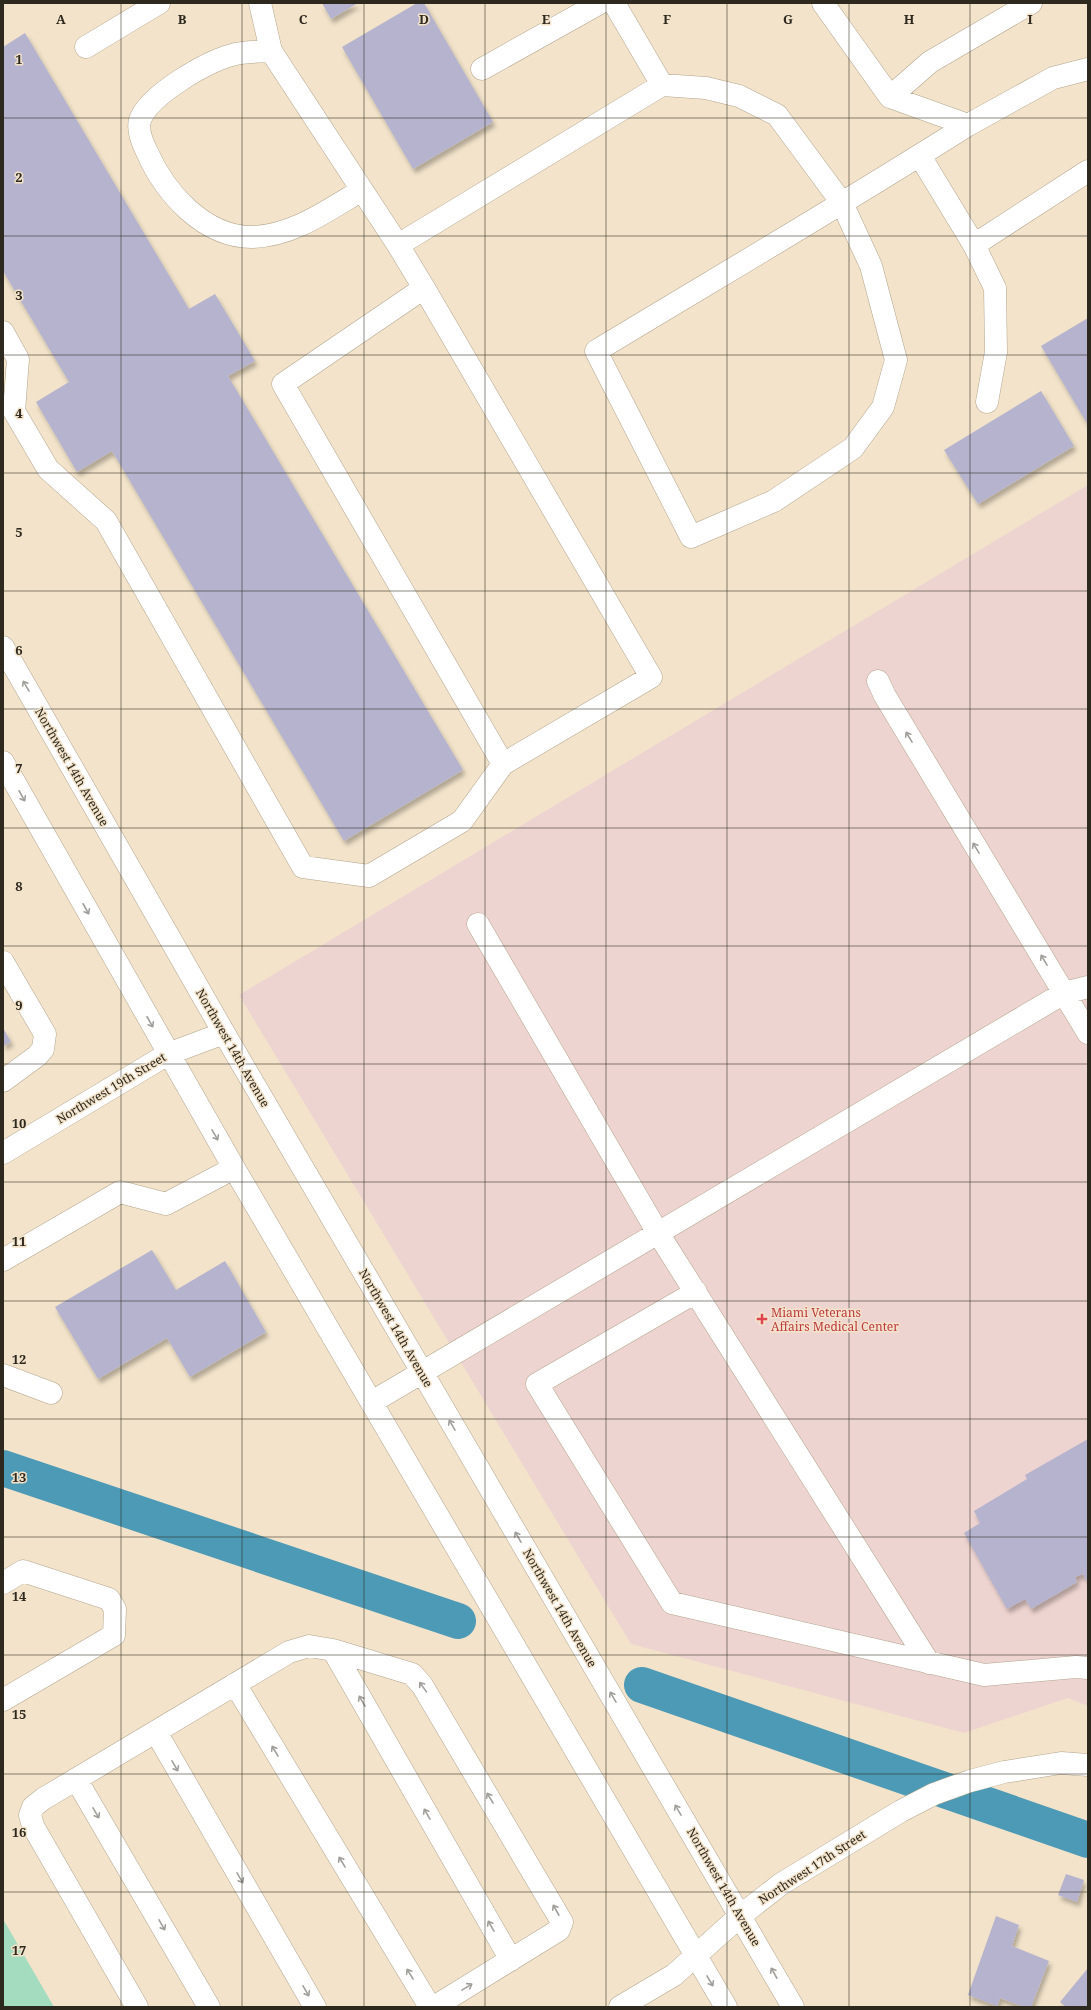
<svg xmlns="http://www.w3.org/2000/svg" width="1091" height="2010" font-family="'Noto Serif',serif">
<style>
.medical{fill:#eed4d0}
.green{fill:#a3dcbf}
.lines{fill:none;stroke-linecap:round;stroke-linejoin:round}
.canal{stroke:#4d9ab6;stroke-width:36}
.building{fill:#b5b3ce;filter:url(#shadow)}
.minor-casing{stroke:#b3a58e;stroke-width:23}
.minor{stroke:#fff;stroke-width:22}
.oneway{stroke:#a19f9a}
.grid{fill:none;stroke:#2e291f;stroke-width:1;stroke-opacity:0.55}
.health-dot{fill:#e0444e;stroke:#f2e3ca;stroke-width:1.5}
.labels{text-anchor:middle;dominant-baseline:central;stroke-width:3;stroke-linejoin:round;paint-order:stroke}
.street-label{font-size:12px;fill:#2e291f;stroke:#f2e3ca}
.health-label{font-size:12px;fill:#be3a42;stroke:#f2e3ca;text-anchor:start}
.grid-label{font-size:13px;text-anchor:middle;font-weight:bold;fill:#2e291f;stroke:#f2e3ca;stroke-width:3;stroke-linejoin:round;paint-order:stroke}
</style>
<defs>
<filter id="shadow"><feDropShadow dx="2.5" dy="4.5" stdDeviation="2" flood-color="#0004"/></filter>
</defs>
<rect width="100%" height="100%" fill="#f2e3ca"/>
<!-- medical -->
<path class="medical" d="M1088 485V1706L1068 1698 964 1733 631 1644 239 995Z"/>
<!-- green -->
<path class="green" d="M3 1919 54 2007H3Z"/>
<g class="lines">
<!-- canal -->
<path class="canal" d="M3 1468 458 1621
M642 1685 1088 1840"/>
</g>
<!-- building -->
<path class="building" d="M322 3H358L331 19Z
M417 3H424L493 122 413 169 342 47Z
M25 33 189 309 215 294 255 361 228 376 463 770 344 841 112 451 77 472 36 402 69 382 3 271V47Z
M1088 318V425L1041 346Z
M1041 391 1074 446 978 504 944 450Z
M3 1028 11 1042 3 1046Z
M152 1250 176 1290 225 1261 266 1332 190 1377 167 1338 98 1379 55 1307Z
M1088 1439V1583L1083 1574 1075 1577 1077 1582 1031 1609 1025 1599 1007 1609 964 1533 980 1523 974 1511 1027 1479 1025 1475Z
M1066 1874 1084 1880 1077 1902 1058 1895Z
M996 1916 1019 1925 1012 1946 1049 1961 1031 2007H1024L1000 1998 997 2006 968 1995Z
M1088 1968V2007H1066L1060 2002Z"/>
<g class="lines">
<!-- minor casing -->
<g class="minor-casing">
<path id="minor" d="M260 3 271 51 398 245 662 85 614 3
M823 3 890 97 968 125 1053 78 1088 69
M86 47 159 3
M271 51C258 52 243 51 232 55 206 62 149 95 140 120 137 130 143 144 147 152 165 193 204 237 252 237 293 236 328 210 362 190
M482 69 600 3
M662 85 706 88 739 96 777 115 842 203 871 266 896 360 883 407 853 448 774 501 691 537 596 351C720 276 845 203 968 125
M890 97 930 62 1031 3
M920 156 974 245 1088 171
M398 245 424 288 651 677 503 764 283 384 424 288
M974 245 995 288 996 352 987 402
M3 332 18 359 14 411 48 469 106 521 303 867 369 876 462 821 503 764
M3 647 224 1033 793 2007
M878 681 885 696 1088 1033
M3 762 234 1168 726 2007
M478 924 658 1233 929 1663
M3 962 45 1034 43 1049 37 1056 3 1081
M3 1153 168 1054 224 1033
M3 1260 120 1192 166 1204 234 1168
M696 1292 537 1384 672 1603 984 1675 1076 1667 1088 1668
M3 1375 51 1393
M372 1402 1064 993 1088 987
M3 1583 23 1571 109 1599 115 1609 114 1635 3 1700
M333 1650 511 1960
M235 1684 430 2007
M156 1732 315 2007
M76 1779 209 2007
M137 2007 33 1826 30 1815 33 1807 43 1799 289 1652 309 1646 333 1650 412 1674 422 1685 562 1922 559 1930 434 2007
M620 2007 674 1975 740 1916 781 1884 901 1811 934 1794 970 1781 1004 1772 1061 1763 1088 1765"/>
</g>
<!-- minor -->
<use href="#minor" class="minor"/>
</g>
<!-- one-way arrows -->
<defs><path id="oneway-shaft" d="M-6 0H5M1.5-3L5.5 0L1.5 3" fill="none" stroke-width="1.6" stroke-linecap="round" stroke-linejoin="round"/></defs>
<g class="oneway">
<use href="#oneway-shaft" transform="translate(26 686) rotate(-120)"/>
<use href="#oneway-shaft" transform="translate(909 737) rotate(-121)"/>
<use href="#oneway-shaft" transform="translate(22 796) rotate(61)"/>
<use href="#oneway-shaft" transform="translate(976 848) rotate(-121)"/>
<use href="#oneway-shaft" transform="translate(86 909) rotate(61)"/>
<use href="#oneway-shaft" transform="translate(1044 960) rotate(-121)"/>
<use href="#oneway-shaft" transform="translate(150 1022) rotate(61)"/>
<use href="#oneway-shaft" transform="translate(215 1135) rotate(60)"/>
<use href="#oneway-shaft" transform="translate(452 1425) rotate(-120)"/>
<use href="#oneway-shaft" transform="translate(518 1537) rotate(-120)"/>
<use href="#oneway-shaft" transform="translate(423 1687) rotate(-126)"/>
<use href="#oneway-shaft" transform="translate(613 1697) rotate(-120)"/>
<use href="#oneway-shaft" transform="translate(362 1701) rotate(-120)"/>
<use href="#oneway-shaft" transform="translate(275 1751) rotate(-121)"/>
<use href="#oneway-shaft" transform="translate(175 1766) rotate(60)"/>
<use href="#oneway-shaft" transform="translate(490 1798) rotate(-121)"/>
<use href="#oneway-shaft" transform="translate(678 1810) rotate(-120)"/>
<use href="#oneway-shaft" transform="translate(96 1813) rotate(60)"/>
<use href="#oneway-shaft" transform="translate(427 1814) rotate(-120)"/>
<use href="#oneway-shaft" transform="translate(342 1862) rotate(-121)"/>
<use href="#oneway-shaft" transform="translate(240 1878) rotate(60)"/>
<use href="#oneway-shaft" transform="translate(556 1910) rotate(-119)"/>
<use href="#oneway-shaft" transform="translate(162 1925) rotate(60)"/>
<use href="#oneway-shaft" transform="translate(491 1926) rotate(-120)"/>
<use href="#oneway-shaft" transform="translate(774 1973) rotate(-119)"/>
<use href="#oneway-shaft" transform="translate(410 1974) rotate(-121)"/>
<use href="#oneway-shaft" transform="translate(710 1981) rotate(59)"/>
<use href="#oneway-shaft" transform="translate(467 1987) rotate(-31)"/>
<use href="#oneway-shaft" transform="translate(306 1991) rotate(60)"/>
</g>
<!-- grid -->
<path class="grid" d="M121 3V2007M242 3V2007M364 3V2007M485 3V2007M606 3V2007M727 3V2007M849 3V2007M970 3V2007M3 118H1088M3 236H1088M3 355H1088M3 473H1088M3 591H1088M3 709H1088M3 828H1088M3 946H1088M3 1064H1088M3 1182H1088M3 1301H1088M3 1419H1088M3 1537H1088M3 1655H1088M3 1774H1088M3 1892H1088"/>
<!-- markers -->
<path class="health-dot" d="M760 1313h4v4h4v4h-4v4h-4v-4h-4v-4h4z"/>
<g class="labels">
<!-- street labels -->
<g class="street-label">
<text transform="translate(72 767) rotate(60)">Northwest 14th Avenue</text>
<text transform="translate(233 1048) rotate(60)">Northwest 14th Avenue</text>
<text transform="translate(111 1088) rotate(-31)">Northwest 19th Street</text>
<text transform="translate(396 1328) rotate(60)">Northwest 14th Avenue</text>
<text transform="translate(560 1608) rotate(60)">Northwest 14th Avenue</text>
<text transform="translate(812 1867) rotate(-33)">Northwest 17th Street</text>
<text transform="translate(724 1887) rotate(60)">Northwest 14th Avenue</text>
</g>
<!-- health labels -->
<g class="health-label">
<text x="771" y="1312">Miami Veterans<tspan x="771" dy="14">Affairs Medical Center</tspan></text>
</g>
</g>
<g class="grid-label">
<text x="61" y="24">A</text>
<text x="182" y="24">B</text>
<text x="303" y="24">C</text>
<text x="424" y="24">D</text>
<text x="546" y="24">E</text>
<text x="667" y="24">F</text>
<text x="788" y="24">G</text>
<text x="909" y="24">H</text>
<text x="1030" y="24">I</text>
<text x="19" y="64">1</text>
<text x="19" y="182">2</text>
<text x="19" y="300">3</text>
<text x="19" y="418">4</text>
<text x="19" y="537">5</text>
<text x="19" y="655">6</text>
<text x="19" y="773">7</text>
<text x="19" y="891">8</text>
<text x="19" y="1010">9</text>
<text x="19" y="1128">10</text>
<text x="19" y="1246">11</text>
<text x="19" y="1364">12</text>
<text x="19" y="1482">13</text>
<text x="19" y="1601">14</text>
<text x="19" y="1719">15</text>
<text x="19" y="1837">16</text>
<text x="19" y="1955">17</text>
</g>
<!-- border -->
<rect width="1091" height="2010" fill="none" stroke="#2e291f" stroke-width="8"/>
</svg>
